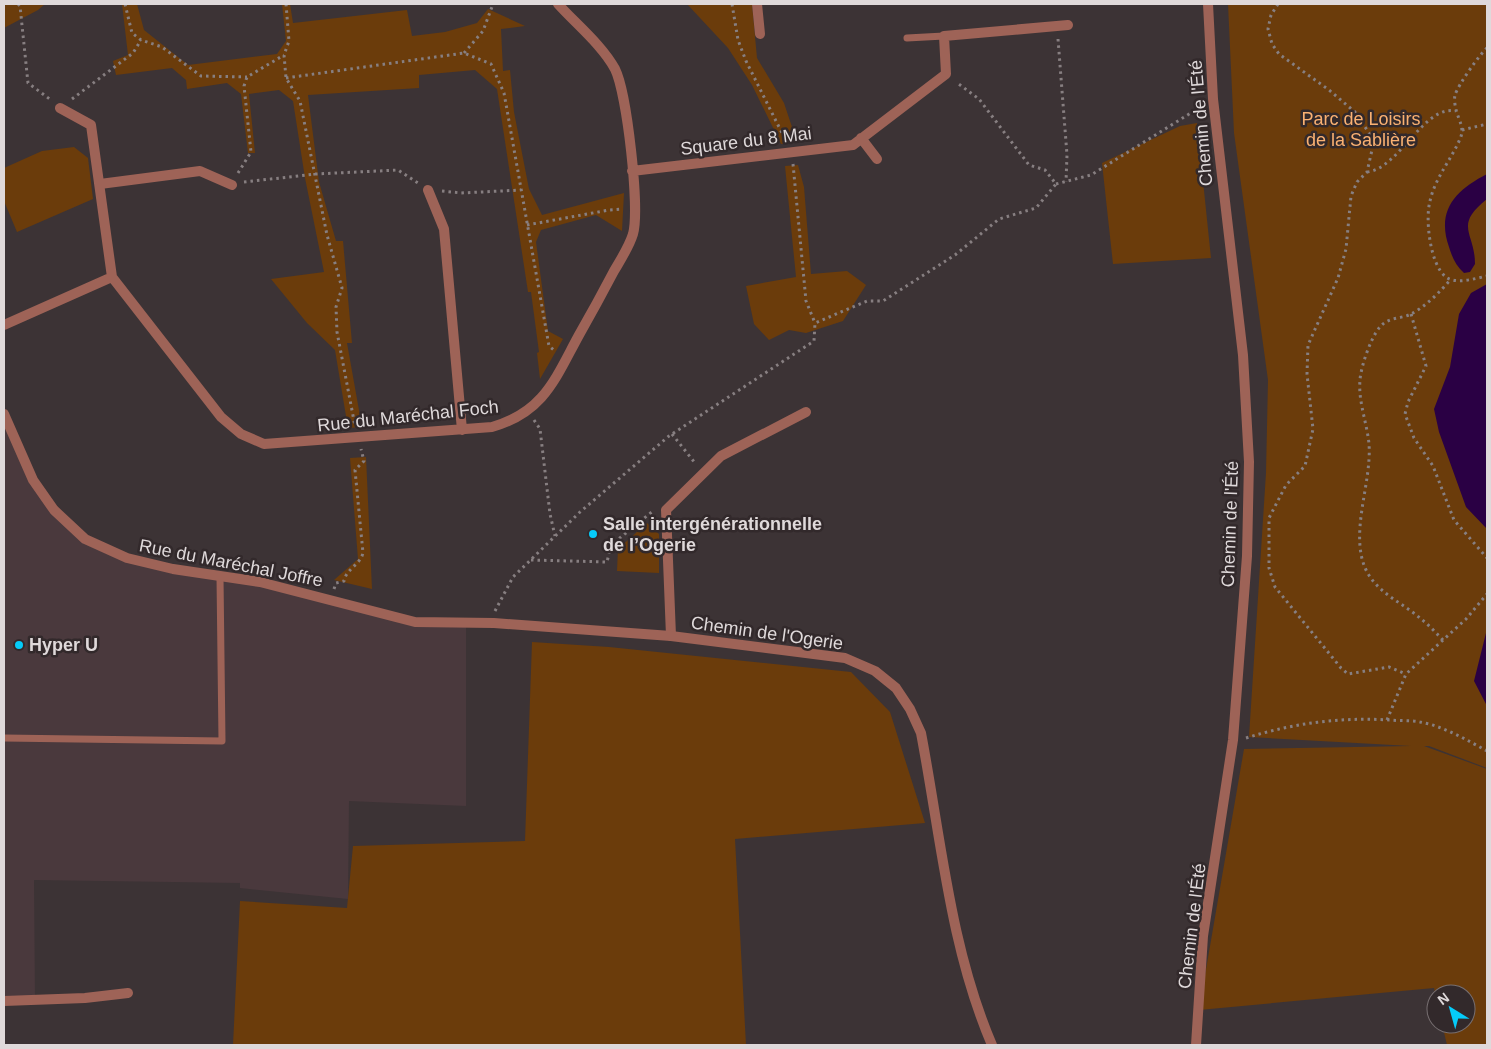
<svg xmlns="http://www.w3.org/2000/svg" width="1491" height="1049" font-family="Arial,sans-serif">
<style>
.built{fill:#4a393d}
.green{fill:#6b3c0b}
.water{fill:#2a0044}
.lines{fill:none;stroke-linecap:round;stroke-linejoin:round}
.path{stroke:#877f81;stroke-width:3;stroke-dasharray:2.5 4;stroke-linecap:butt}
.service{stroke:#9e6357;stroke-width:7}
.minor{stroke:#9e6357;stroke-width:10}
.tertiary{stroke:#9e6357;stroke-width:10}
.poi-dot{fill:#05cbf9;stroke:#32292b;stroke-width:2}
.labels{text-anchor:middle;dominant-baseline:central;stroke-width:5;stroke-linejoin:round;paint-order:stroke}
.park-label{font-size:18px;fill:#fab172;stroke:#32292b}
.street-label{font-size:18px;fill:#dfd9da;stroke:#32292b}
.poi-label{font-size:18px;font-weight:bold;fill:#dfd9da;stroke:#32292b;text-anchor:start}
</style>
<rect width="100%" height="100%" fill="#3c3335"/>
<!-- built -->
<path class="built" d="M4 412 33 480 72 528 127 558 260 582 412 620 466 623V806L349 801 348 899 240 888V883L34 880 35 1000 4 1001Z"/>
<!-- green -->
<path class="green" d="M4 4H45L38 10 4 28Z
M122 4H137L144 30 188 65 277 54 286 41 282 4H290L293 23 407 10 412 36 445 32 477 23 488 9 525 26 501 29 503 71 510 70 514 112 529 189 542 215 624 193 622 231 596 215 541 230 536 242 548 331 563 339 540 379 537 353 539 352 531 292H528L497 89 475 70 419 75V88L308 95 319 182 336 241H343L352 343H347L362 427 348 428 335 350 307 323 271 279 324 272 305 178 293 101 279 90 249 94 255 153H248L241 94 227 83 187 89 186 80 172 68 116 75 113 61 128 55Z
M687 4H752L757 58 784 103 797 142 781 144 752 85 728 48Z
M1228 4H1487V768L1429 746H1424L1487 769V1045H1447L1442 1024H1466V994H1436V997L1434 988 1199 1010 1244 749 1411 746 1249 737 1266 473 1268 380 1234 133Z
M1197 123 1211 258 1113 264 1102 163 1180 126Z
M74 147 88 158 93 199 17 232 4 201V168L42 151Z
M798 165 804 187 811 274 847 271 866 285 843 321 806 333 789 330 769 340 754 324 746 286 796 277 785 166Z
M366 457 372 589 334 580 358 559 350 458Z
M647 523 659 534V573L617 571 618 549Z
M532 642 609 647 851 672 890 712 925 823 735 839 746 1045H233L240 901 347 908 353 846 525 841Z"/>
<!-- water -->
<path class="water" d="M1487 174V199C1453 226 1475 232 1475 264L1470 272 1464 273C1456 266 1452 257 1449 247 1436 210 1456 190 1487 174Z
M1487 284V529L1466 507 1439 432 1434 409 1450 367 1459 314 1471 293Z
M1487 629V706L1474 681Z"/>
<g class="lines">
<!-- path -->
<path class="path" d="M18 4 20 6 28 83 51 100
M125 4 132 33 141 40 162 47 201 76 247 77
M286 4 289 41 284 55 286 78 300 101 327 235 342 288 336 307 337 332 355 426
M732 4 738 40 746 61 786 141
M1278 4 1271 15 1268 29 1272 44 1279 54 1329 90 1355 112 1369 133 1372 150 1367 172 1357 182 1351 196 1346 249 1338 278 1308 345 1307 374 1313 429 1305 466 1286 485 1269 518V568L1275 587 1341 668 1348 674 1389 667 1406 674
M1058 39 1067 155 1066 182
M1487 48C1480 54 1458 85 1455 95 1454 99 1455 106 1456 110 1459 121 1465 128 1460 139 1451 160 1435 178 1430 201 1425 219 1430 265 1446 277 1457 285 1476 278 1487 276
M464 53 483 31 493 4
M286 78 464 53 491 64 504 93 549 346 555 351
M72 99 133 53 141 40
M1462 130 1487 124
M793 164 806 301 815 323
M1367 172C1399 169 1424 104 1456 111
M238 173 251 152 244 86 247 77 284 55
M244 182 316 174 398 170 418 183
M1056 184 1091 175 1202 106
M442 191 461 193 521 190
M527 225 609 210 623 209
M1411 314 1426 366 1408 402 1405 414 1414 438 1433 466 1454 520 1487 558
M534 420 540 429 550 514 555 536
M672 434 695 463
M531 560 607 562 611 545 653 511
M334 589 336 583 344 581C346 569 360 565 363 553L355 470 364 461 361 449
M495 611 513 577 580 512 669 436 814 341 815 323 867 301H883L955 255 999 219 1036 208 1056 184 1045 170 1029 165 979 99 956 82
M1443 640C1436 633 1429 625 1421 619 1403 603 1379 594 1367 572 1348 535 1372 484 1369 444 1367 423 1358 401 1360 380 1361 366 1371 337 1380 327 1388 317 1401 319 1411 314 1425 307 1441 291 1451 279
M1387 720 1406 674 1466 619 1487 594
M1246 738C1294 723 1340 717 1390 720 1400 721 1411 720 1420 722 1443 726 1467 740 1487 751"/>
<!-- service -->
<path class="service" d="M907 38 944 36
M4 738 222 741 220 577"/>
<!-- minor -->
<path class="minor" d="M757 4 760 34
M60 108 91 125 112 277
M861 138 877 159
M632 171 853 145 946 74 944 36 1068 25
M100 184 200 171 232 185
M428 190 444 229 462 430
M4 325 112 277 221 417 241 434 264 444 492 427C544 412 555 379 579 335 591 314 603 292 614 271 621 259 629 247 633 234 640 209 627 93 615 69 602 45 576 24 558 4
M671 636 666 510 721 456 806 412
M4 1001 85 998 128 993"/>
<!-- tertiary -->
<path class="tertiary" d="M4 414 33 480 54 510 85 539 127 558 173 569 260 582 415 622 494 623 671 636 845 658 875 671 896 688 910 709 921 733C941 838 950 947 992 1045
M1196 1045 1203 936 1233 740 1247 556 1249 462 1243 355 1213 99 1208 4"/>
</g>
<!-- markers -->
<g class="poi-dot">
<circle cx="593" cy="534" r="5"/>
<circle cx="19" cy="645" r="5"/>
</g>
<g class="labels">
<!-- park labels -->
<g class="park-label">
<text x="1361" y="119">Parc de Loisirs<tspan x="1361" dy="21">de la Sablière</tspan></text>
</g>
<!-- street labels -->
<g class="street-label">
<text transform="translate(1201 123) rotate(-95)">Chemin de l'Été</text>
<text transform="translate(746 141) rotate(-7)">Square du 8 Mai</text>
<text transform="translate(408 416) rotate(-6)">Rue du Maréchal Foch</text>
<text transform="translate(1230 524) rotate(-88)">Chemin de l'Été</text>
<text transform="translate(231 563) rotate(11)">Rue du Maréchal Joffre</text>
<text transform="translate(767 633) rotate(8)">Chemin de l'Ogerie</text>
<text transform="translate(1192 926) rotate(-83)">Chemin de l'Été</text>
</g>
<!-- poi labels -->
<g class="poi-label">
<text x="603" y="524">Salle intergénérationnelle<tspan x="603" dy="21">de l’Ogerie</tspan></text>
<text x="29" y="645">Hyper U</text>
</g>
</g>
<!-- border -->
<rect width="1491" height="1049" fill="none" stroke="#dfd9da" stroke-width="10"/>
<!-- north arrow -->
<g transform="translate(1451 1009) rotate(323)"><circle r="24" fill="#32292b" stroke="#776f71"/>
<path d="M0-4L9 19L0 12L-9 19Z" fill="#05cbf9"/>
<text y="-8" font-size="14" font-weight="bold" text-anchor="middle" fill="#dfd9da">N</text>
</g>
</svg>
